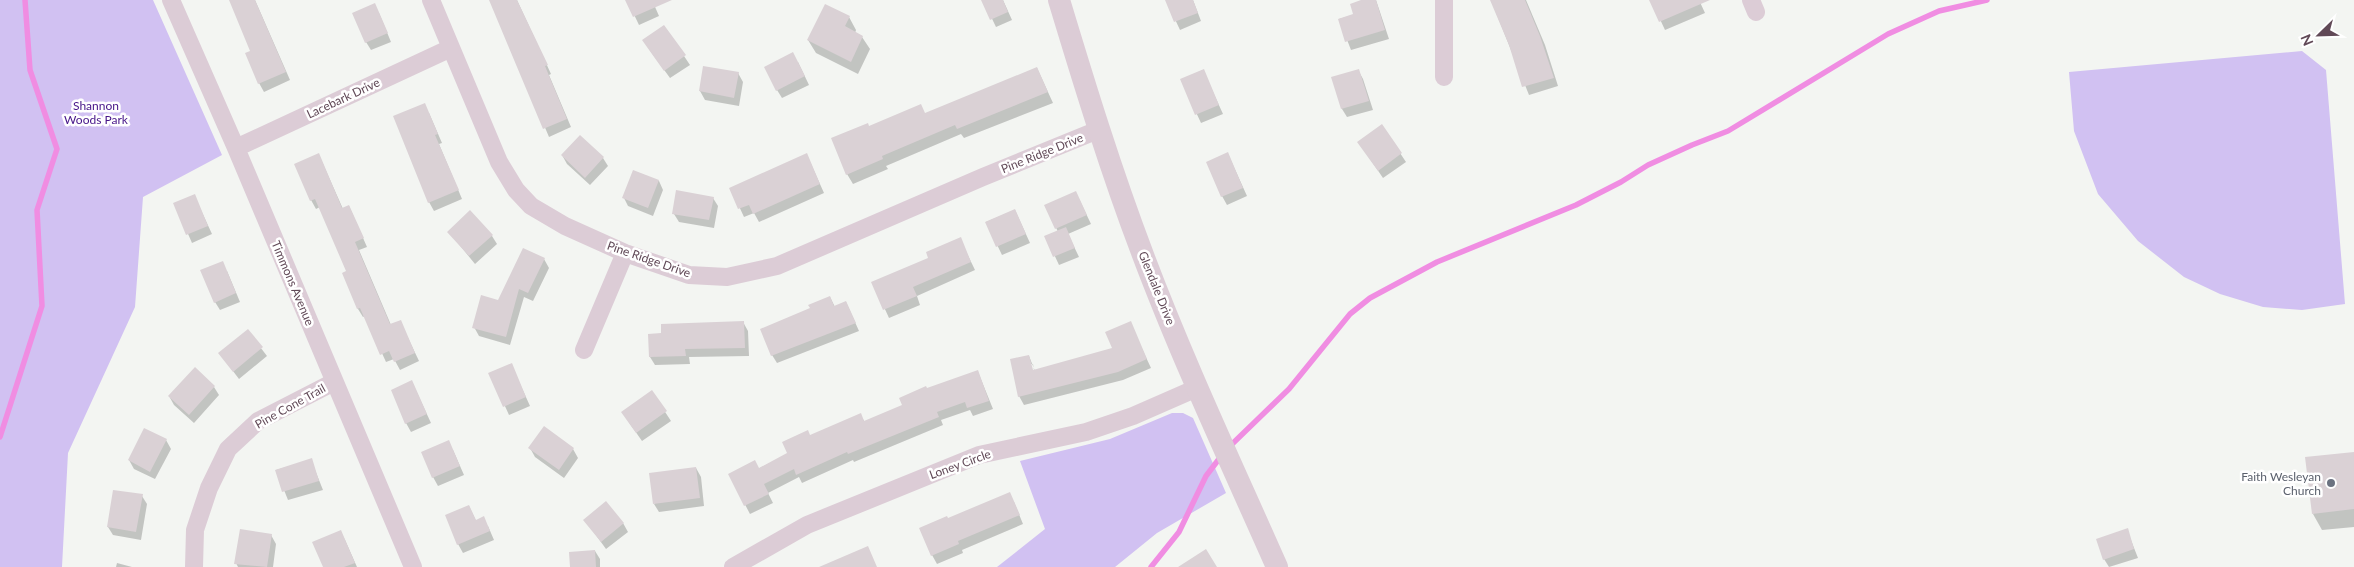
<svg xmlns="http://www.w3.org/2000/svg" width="2354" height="567" font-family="Lato,sans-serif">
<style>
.green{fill:#d1c1f2}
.shadow{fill:#0003;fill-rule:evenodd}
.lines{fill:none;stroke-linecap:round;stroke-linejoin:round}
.stream{stroke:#f08de2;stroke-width:5.5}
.building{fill:#dad1d5}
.minor{stroke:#dcccd6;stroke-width:18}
.tertiary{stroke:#dcccd6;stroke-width:22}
.worship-dot{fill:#6b7280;stroke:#fff;stroke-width:2}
.labels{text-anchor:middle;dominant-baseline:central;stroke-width:5;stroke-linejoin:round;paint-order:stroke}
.street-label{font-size:12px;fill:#614957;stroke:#fff}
.park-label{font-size:12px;fill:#461488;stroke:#fff}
.worship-label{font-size:12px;fill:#5b616d;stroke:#fff;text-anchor:end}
</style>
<rect width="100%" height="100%" fill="#f3f5f2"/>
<!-- green -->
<path class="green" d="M0 0H153L222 155 143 197 135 307 68 453 62 567H0Z
M2302 51 2326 70 2345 304 2302 310 2263 307 2220 294 2184 277 2138 241 2098 194 2074 131 2069 72Z
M1172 413H1183L1193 418 1226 493 1157 533 1115 567H997L1045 529 1020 461 1110 439Z"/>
<!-- shadow -->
<path class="shadow" d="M230 0H255L290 80 264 92 259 83 252 51Z
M491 0H517L551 74 549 75 571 127 549 137Z
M627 0H652L659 16 639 25Z
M983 0H1003L1012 20 996 27Z
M1166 0H1193L1201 21 1180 30Z
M1365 0H1376L1389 39 1351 50 1339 19 1354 15Z
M1491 0H1526L1545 45 1558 86 1529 95Z
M1651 0H1699L1705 13 1665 30Z
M379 13 391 42 371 50 366 42Z
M849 17 856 30 855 33 862 37 870 49 858 74 816 53 808 40Z
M664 26 690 65 670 78 649 49Z
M798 62 809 85 782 98 777 90Z
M704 67 738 73 743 82 739 106 705 100 700 91Z
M1037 68 1053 103 964 138 961 134 886 166 888 169 853 184 847 174 869 127 926 114Z
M1203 70 1223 114 1201 123 1181 80Z
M1358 70 1363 79 1373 110 1347 117 1342 109 1333 78Z
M429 113 442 143 439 144 462 199 434 211 429 202Z
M1382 126 1406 162 1383 178 1364 150Z
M1228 154 1247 196 1227 205 1222 196Z
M319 155 343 209 349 206 367 247 359 250 391 325 400 321 419 361 400 370 394 359 386 362 365 316 363 317 358 309 343 273 347 272 320 207 316 209 311 200Z
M562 155 603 158 608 166 590 185 567 164Z
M807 155 824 193 759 222 754 213 744 217 731 189Z
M634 171 659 181 663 190 653 216 628 206 624 198Z
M194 195 212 234 192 243 175 204Z
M713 198 718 206 714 228 679 222 674 214Z
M1080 201 1091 224 1068 234 1079 257 1059 265 1046 237 1058 232 1046 205Z
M1015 210 1030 243 1002 255 986 222Z
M449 232 492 236 497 244 475 264Z
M960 239 975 270 917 296 920 305 889 318 873 283 930 259Z
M544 259 549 268 533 301 524 297 510 345 479 336 474 327Z
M227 271 240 302 220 310 215 302Z
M830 297 835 307 846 302 859 331 777 363 772 355 811 309Z
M743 322 748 331 749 356 689 357 690 364 655 365 650 357Z
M1130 323 1151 368 1123 380 1024 405 1019 396 1029 356 1035 371 1113 349ZM1030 364H1033L1035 376Z
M248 331 267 356 239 379 220 354Z
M511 364 530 406 509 415 490 373Z
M978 372 993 409 973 416 970 410 941 420 943 425 854 462 853 460 802 483 799 477 768 493 773 503 750 514 729 474 758 469 788 454 810 436 860 415 865 422 904 406 927 390Z
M412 382 431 423 411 432 406 423Z
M214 387 219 395 194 423 174 405 169 396Z
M652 392 671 421 642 441 628 421Z
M544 428 573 449 578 458 564 478 535 457 530 448Z
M166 440 171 449 155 479 134 469 129 460Z
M453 450 464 475 438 486 433 477Z
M2354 453V527L2322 530 2313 514Z
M311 460 323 490 288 500 276 470Z
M696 468 701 477 704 506 659 512 654 504Z
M142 496 147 504 141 540 113 535 108 527Z
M1014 502 1023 524 962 550 963 553 937 564 932 555 948 520Z
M469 506 476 521 488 526 494 540 463 553 458 544Z
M585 520 623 523 628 532 606 549Z
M2127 530 2138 558 2109 567 2104 559Z
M340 531 345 540 357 567H324Z
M271 535 276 544 273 567H238L236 563Z
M595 551 600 559V567H571Z
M117 563 132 567H116Z"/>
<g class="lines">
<!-- stream -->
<path class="stream" d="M0 437 42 306 37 210 57 149 30 70 25 0
M1228 448 1289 389 1350 314 1370 298 1437 262 1576 205 1621 182 1648 165 1692 145 1728 131 1888 34 1939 11 1987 0
M1151 567 1179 532 1206 476 1222 455"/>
</g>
<!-- building -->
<path class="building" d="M229 0H255L286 72 258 84 245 53 250 51Z
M489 0H517L548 65 545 66 567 119 543 129Z
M625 0H672L633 17Z
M981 0H1003L1008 12 990 20Z
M1165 0H1193L1198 13 1174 22Z
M1361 0H1376L1385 30 1345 42 1338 19 1353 14 1350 4Z
M1490 0H1525L1540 36 1554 78 1522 87 1509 45Z
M1649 0H1710L1659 22Z
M375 3 388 33 365 43 352 13Z
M825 4 850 16 845 26 863 36 851 62 807 40Z
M664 25 686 55 664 71 642 40Z
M793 52 805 76 776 91 764 67Z
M703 66 739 72 734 98 699 91Z
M1037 67 1048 92 957 129 955 125 882 156 883 159 846 175 831 138 868 123 869 126 921 104 925 113Z
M1204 69 1219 105 1195 115 1180 79Z
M1359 69 1369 101 1341 109 1331 77Z
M425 103 438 134 435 135 459 190 428 203 393 116Z
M1382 124 1402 153 1378 171 1357 142Z
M580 135 604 157 585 178 561 155Z
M1228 152 1243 188 1221 197 1206 162Z
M319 153 342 208 349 205 364 238 355 242 390 324 401 320 415 353 394 362 389 351 380 355 360 308 357 309 342 273 346 271 315 199 310 201 294 164Z
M807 153 820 184 753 214 749 205 738 209 729 188Z
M633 170 659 180 648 208 622 198Z
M676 190 714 197 709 220 672 214Z
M1076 191 1087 215 1055 229 1044 205Z
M195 194 208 226 186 235 173 203Z
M1015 209 1026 234 996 247 985 222Z
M470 210 493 235 469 256 447 232Z
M1066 227 1075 248 1053 257 1044 236Z
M961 237 971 262 913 287 917 296 883 310 871 282 928 258 926 252Z
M523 248 545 258 528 293 519 289 506 337 472 328 481 295 498 300Z
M223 261 236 293 214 303 200 270Z
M830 296 834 306 846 301 856 323 771 356 760 329 810 308 808 305Z
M744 321 745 348 685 349 686 356 649 357 648 334 661 333V324Z
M1131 321 1147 359 1118 372 1018 397 1010 359 1029 355 1033 370 1112 348 1105 332Z
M248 329 263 347 233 372 218 353Z
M512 363 526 397 503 407 488 373Z
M195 367 215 386 189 415 168 396Z
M978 370 989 401 967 408 965 402 937 412 939 417 848 454 847 452 796 475 794 469 764 484 769 494 744 506 728 474 755 460 759 468 787 453 782 442 808 430 810 435 861 413 864 421 902 405 899 398 926 386 927 388Z
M412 380 427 414 405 424 391 390Z
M652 390 667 411 636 433 621 412Z
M544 426 574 448 559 470 528 448Z
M144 428 167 439 150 472 128 460Z
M449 440 460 466 432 478 421 452Z
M2354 452V509L2312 514 2305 457Z
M312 458 319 481 282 492 275 470Z
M696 467 700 498 653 504 649 473Z
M113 490 143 494 136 532 107 527Z
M1010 492 1020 515 958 541 959 544 931 556 919 528 947 516 948 518Z
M606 501 624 523 601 542 583 520Z
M469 505 476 520 484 516 490 531 457 545 445 515Z
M2128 528 2134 549 2103 560 2096 539Z
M240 529 272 534 267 567 234 564Z
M341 530 355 563 344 567H323L312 542Z
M868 546 877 567H819Z
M1206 549 1217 567H1178Z
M595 550 596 567H570L569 552Z"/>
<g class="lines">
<!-- minor -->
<path class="minor" d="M171 0 236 148 413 567
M431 0 499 162 516 190 531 206 565 226 625 253 689 275 727 277 777 266 983 177 1098 130
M1444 0V77
M1751 0 1756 12
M236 148 451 48
M584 350 625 253
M194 567 195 530 209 488 228 449 258 421 334 382
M733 567 807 525 979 455 1086 432 1133 416 1197 388"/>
<!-- tertiary -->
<path class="tertiary" d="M1059 0C1085 86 1111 171 1143 255 1183 361 1231 463 1277 567"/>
</g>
<!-- markers -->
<circle class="worship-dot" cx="2331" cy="483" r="5"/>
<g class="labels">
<!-- street labels -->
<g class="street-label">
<text transform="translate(343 98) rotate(-25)">Lacebark Drive</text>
<text transform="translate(1042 153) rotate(-22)">Pine Ridge Drive</text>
<text transform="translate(649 259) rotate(19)">Pine Ridge Drive</text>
<text transform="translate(293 283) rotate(67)">Timmons Avenue</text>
<text transform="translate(1157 288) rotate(68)">Glendale Drive</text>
<text transform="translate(290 406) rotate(-29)">Pine Cone Trail</text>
<text transform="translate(960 464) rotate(-20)">Loney Circle</text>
</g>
<!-- park labels -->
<g class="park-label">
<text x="96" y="105">Shannon<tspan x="96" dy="14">Woods Park</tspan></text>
</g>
<!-- worship labels -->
<g class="worship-label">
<text x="2321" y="476">Faith Wesleyan<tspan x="2321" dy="14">Church</tspan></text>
</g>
</g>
<!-- north arrow -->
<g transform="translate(2319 35) rotate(247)" stroke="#ffffff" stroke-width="4" paint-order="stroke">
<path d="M0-4L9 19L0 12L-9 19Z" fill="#614957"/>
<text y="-8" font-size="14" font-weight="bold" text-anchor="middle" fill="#614957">N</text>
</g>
</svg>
